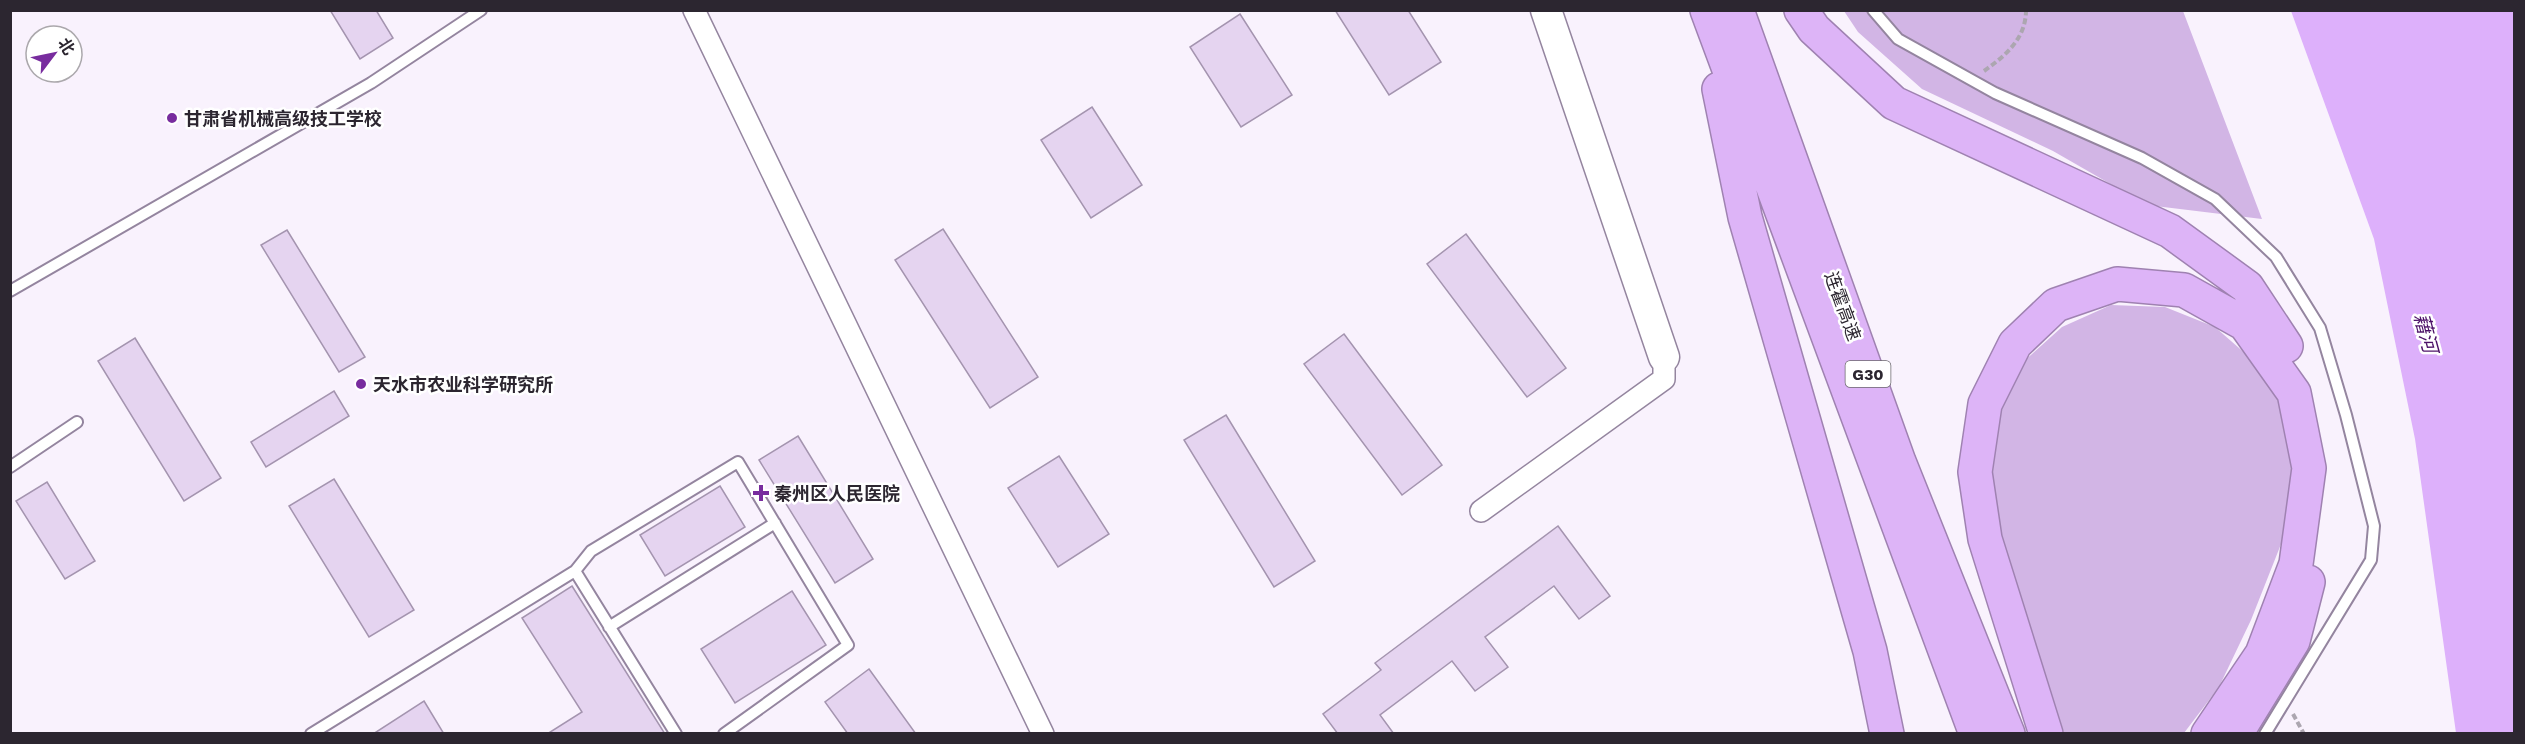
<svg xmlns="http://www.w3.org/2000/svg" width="2525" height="744" font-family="'Work Sans','Noto Sans SC',sans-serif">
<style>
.green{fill:#d2b5e5}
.water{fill:#ddb0fb}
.building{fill:#e5d4f0;stroke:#a494af;stroke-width:1.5}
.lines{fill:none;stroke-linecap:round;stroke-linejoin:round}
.lane-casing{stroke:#94859f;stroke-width:14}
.street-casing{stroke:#94859f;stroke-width:24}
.secondary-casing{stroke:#94859f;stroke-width:33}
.highway-casing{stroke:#9f82b1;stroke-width:36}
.path{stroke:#aca6b0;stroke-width:4;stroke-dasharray:6 3;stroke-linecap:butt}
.lane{stroke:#fff;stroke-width:10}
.street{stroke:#fff;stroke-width:21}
.secondary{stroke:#fff;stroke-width:30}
.highway{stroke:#ddb4f7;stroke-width:33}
.poi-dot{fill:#782c9e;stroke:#fff;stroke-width:2}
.labels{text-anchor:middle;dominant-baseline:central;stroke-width:5;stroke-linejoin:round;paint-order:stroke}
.shield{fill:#fff;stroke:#6b676e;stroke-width:1.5}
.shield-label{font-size:16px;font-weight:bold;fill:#2c2630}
.poi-label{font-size:18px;font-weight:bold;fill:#2c2630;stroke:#fff;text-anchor:start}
.street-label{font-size:18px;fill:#2c2630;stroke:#fff}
.water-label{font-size:20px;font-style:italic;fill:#4b1067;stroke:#fff}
</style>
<rect width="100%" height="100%" fill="#f9f2fd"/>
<!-- green -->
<path class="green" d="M1844 11H2183L2262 219 2147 205 2053 151 1922 89 1858 32Z
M2111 305 2165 307 2215 327 2255 362 2282 408 2292 461 2285 534 2251 620 2219 687 2184 733H2064L1997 534 1987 461 1997 408 2023 362 2062 327Z"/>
<!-- water -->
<path class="water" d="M2291 11H2514V733H2456L2415 439 2374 239Z"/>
<!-- building -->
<path class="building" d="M330 10H376L393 38 360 59Z
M1335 10H1408L1441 62 1389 95Z
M1240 14 1292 95 1241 127 1190 47Z
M1092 107 1142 185 1091 218 1041 140Z
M943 229 1038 377 990 408 895 260Z
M287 230 365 357 339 372 261 245Z
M1466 234 1566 368 1527 397 1427 264Z
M1344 334 1442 465 1402 495 1304 364Z
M135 338 221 478 184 501 98 361Z
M334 391 349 416 266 467 251 442Z
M1226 415 1315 561 1274 587 1184 440Z
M798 436 873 559 835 583 759 460Z
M1059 456 1109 534 1058 567 1008 488Z
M334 479 414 610 369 637 289 506Z
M47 482 95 561 65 579 16 501Z
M720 486 745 527 665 576 640 535Z
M1558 526 1610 596 1579 619 1554 586 1485 637 1508 667 1475 691 1452 661 1380 715 1394 734H1338L1323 714 1381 670 1375 663Z
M572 586 665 734H547L582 712 522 618Z
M792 591 826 645 735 703 701 649Z
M869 669 916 734H848L825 702Z
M424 701 444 734H373Z"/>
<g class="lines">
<!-- lane casing -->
<g class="lane-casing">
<path id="lane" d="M1873 10 1898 39 1995 93 2142 158 2215 199 2276 257 2320 328 2346 415 2374 526 2371 560 2265 734
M10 291 371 83 481 10
M10 467 77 422
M575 571 676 734
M609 627 775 523
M311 734 575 571 591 551 738 462 848 645 724 734"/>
</g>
<!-- street casing -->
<g class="street-casing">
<path id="street" d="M694 10 1043 734
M1481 511 1664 379V357"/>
</g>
<!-- secondary casing -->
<g class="secondary-casing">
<path id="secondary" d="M1546 10 1664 357"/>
</g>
<!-- highway casing -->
<g class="highway-casing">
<path id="highway" d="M1707 10 1976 734
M1737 10 1899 462 2008 734
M1801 10 1814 29 1894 103 2170 231 2247 287 2286 346
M1719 89 1745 217 1870 651 1887 734
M2046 734 1985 539 1975 472 1985 404 2015 344 2056 305 2117 284 2184 290 2245 324 2294 393 2309 468 2296 564 2262 654 2208 734
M2236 734 2293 641 2308 582"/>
</g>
<!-- path -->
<path class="path" d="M1984 71C2005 56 2026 39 2026 10
M2293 714 2304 734"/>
<!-- lane -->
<use href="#lane" class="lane"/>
<!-- street -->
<use href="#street" class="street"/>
<!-- secondary -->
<use href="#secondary" class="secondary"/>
<!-- highway -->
<use href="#highway" class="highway"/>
</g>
<!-- markers -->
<g class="poi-dot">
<circle cx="172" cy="118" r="6"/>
<circle cx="361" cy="384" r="6"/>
<path d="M758 484h6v6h6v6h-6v6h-6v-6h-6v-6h6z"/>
</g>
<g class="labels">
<!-- shield labels -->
<rect class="shield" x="1845.5" y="361" width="45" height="26" rx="4.5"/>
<g class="shield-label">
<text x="1868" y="374">G30</text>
</g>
<!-- poi labels -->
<g class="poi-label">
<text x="184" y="118">甘肃省机械高级技工学校</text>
<text x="373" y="384">天水市农业科学研究所</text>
<text x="774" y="493">秦州区人民医院</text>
</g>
<!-- street labels -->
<g class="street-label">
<text transform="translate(1843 306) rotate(70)">连霍高速</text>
</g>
<!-- water labels -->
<g class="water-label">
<text transform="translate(2426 333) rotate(75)">藉河</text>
</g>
</g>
<!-- border -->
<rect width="2525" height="744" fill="none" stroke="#2c2630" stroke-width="24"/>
<!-- north arrow -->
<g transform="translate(54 54) rotate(58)"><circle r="28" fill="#ffffff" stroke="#aba8ac" stroke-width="1.5"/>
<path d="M0-4.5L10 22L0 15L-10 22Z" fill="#782c9e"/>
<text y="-9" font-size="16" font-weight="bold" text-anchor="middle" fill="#2c2630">北</text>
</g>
</svg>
